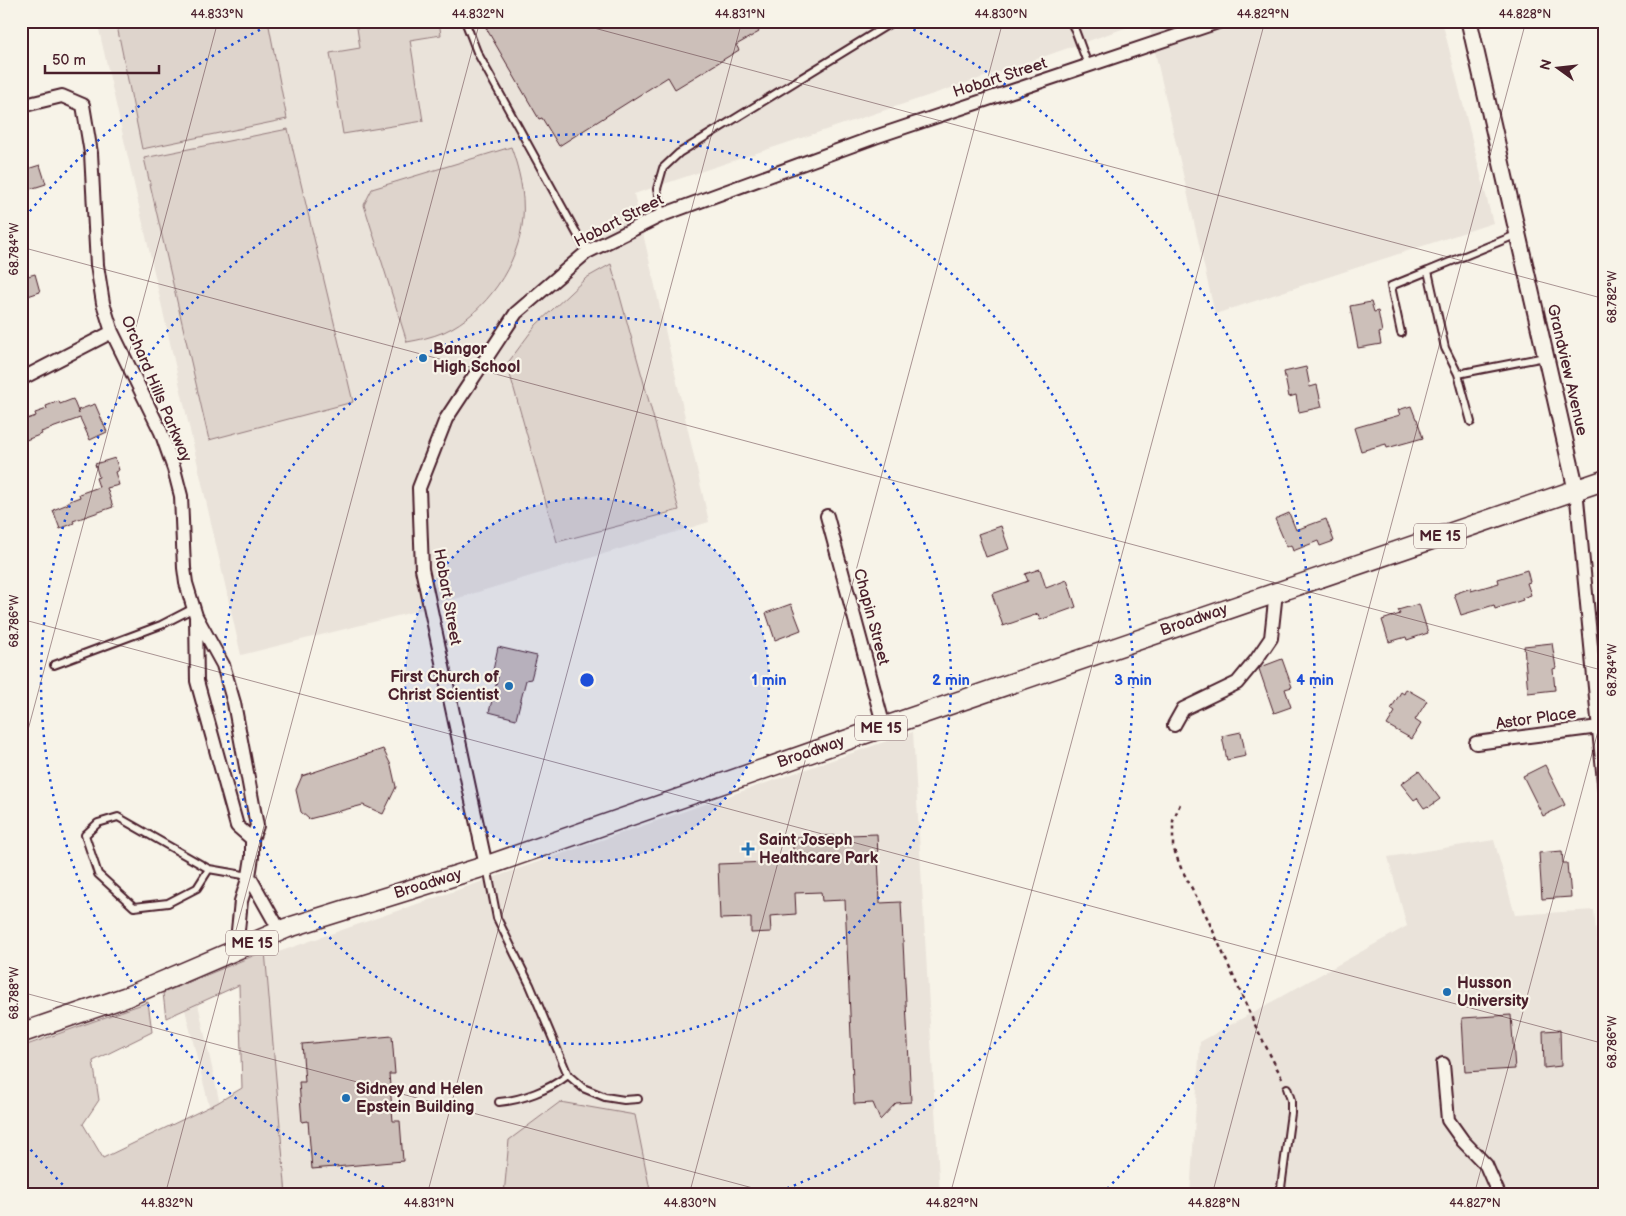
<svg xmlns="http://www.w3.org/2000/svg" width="1626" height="1216" font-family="'Balsamiq Sans',sans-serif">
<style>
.built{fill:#eae3da}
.green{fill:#ded4cc;stroke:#947a7c}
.building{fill:#ccbfb9;stroke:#4a1f2b}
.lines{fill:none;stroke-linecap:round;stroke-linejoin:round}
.service-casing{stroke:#4a1f2b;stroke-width:10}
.minor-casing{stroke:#4a1f2b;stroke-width:16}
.tertiary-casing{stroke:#4a1f2b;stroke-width:19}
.primary-casing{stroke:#4a1f2b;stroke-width:22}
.path{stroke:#4a1f2b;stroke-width:2.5;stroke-dasharray:4 4;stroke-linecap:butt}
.service{stroke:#f7f3e8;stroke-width:6}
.minor{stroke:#f7f3e8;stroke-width:12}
.tertiary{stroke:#f7f3e8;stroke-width:15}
.primary{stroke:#f7f3e8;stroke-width:19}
.ticks{fill:none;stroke:#4a1f2b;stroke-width:1;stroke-opacity:0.45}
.ring{fill:none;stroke:#1d4ed8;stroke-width:2.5;stroke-dasharray:2.5 5}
.poi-dot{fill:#1f6fb2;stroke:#f7f3e8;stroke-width:2}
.labels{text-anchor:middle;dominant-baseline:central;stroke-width:4.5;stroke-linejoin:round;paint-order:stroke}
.shield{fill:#f7f3e8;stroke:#7e5f64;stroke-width:1}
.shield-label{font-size:15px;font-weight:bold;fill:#4a1f2b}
.street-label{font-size:16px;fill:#4a1f2b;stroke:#f7f3e8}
.poi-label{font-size:16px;font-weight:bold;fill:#4a1f2b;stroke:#f7f3e8;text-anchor:start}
.centre{fill:#1d4ed8;stroke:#f7f3e8;stroke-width:2.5}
.ring-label{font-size:15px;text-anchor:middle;font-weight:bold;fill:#1d4ed8;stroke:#f7f3e8;stroke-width:4.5;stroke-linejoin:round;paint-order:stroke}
.neatline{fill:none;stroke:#4a1f2b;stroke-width:2}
.ticks-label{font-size:12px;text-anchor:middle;fill:#4a1f2b}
</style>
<rect width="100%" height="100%" fill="#f7f3e8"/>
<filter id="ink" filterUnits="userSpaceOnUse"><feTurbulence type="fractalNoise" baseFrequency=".02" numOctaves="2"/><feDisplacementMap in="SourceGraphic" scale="10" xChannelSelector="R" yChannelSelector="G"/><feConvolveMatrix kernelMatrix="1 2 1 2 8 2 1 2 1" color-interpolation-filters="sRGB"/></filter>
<g filter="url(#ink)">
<!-- built -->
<path class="built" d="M97 21H1145L1014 67 634 194 709 522 409 613 241 655Z
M1148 21H1442L1493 223 1215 314Z
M913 732 940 1195H60L215 1129 179 986 193 981 225 1127 255 1116 238 966Z
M1494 840 1515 915 1594 910 1597 942H1605V1195H1190L1200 1042 1407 926 1388 857Z"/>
<!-- green -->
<path class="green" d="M116 21H268L287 119 142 149Z
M356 21H439L441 35 410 40 423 121 343 134 330 53 360 48Z
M288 129 353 402 209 440 144 158Z
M511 147C519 169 525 194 523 218 519 264 486 313 444 332 432 337 419 340 407 342L364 205 372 189Z
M611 264 679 510 557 542 507 364 536 325 586 278Z
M265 951 286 1195H21V1047L148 1002 152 1032 93 1061 99 1100 83 1124 103 1158 217 1103 242 1088 239 985 166 1018 163 993Z
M560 1102 635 1115 651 1195H504L509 1140Z"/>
<!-- building -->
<path class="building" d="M497 21H753L759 32 736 45 739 50 675 89 668 77 559 146 542 118 539 119 486 28Z
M40 165 46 184 27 190 25 182 21 183V171Z
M35 274 40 292 28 296 27 294 21 296V278Z
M1371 302 1374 312 1378 311 1382 332 1379 333 1381 344 1358 348 1350 306Z
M1306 367 1310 387 1317 385 1322 407 1299 412 1296 395 1289 397 1284 372Z
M73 399 79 414 78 410 95 404 107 432 90 440 80 418 41 432 42 434 26 440 21 426V421L36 416 35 413 47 409 46 406 59 401 60 404Z
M1411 406 1416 419H1417L1423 438 1387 448 1386 444 1361 451 1354 428 1400 415 1398 410Z
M115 458 119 470 115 472 119 485 107 488 113 507 73 521 74 523 60 529 53 510 68 504 67 502 80 497 79 494 99 487 96 478 99 477 95 464Z
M1289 513 1296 530 1326 519 1334 541 1320 546 1318 541 1293 551 1291 545 1287 547 1275 519Z
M1001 526 1009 549 986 557 978 534Z
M1040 569 1046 588 1067 580 1076 607 1040 620 1038 614 1003 626 992 594 1028 581 1025 574Z
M1527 570 1530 582 1527 583 1531 595 1522 598 1523 600 1495 609 1494 605 1461 615 1454 594 1471 588V591L1499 583 1498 579Z
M791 604 801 630 775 640 766 613Z
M1419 604 1428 633 1407 640 1406 637 1389 642 1382 620 1400 614 1398 610Z
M1552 643 1556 668 1553 669 1555 690 1528 693 1524 646Z
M498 647 537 656 531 679 526 680 516 719 489 712 498 677 492 675Z
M1282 659 1292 687 1285 689 1291 707 1274 713 1259 669 1261 667Z
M1406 689 1427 701 1415 720 1421 724 1412 739 1387 725 1395 712 1391 709 1401 692 1404 694Z
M1241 732 1246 756 1227 760 1222 736Z
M383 749 391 765 396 787 383 814 363 805 309 819 301 812 296 790 302 776Z
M1545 765 1565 805 1543 816 1523 776Z
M1419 771 1440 799 1429 807 1428 806 1424 808 1417 798 1414 800 1401 784Z
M877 834 880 903 901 902 911 1102 896 1103 880 1120 873 1103 854 1104 845 900 822 901 821 892 795 893 796 914 770 916 771 932 751 933V918L720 919 718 864 793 861V837Z
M1562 851 1563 863H1567L1568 875H1569L1571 897 1542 899 1539 853Z
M1511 1015 1515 1069 1465 1072 1462 1018Z
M1560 1030 1561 1066 1544 1068 1543 1031Z
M392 1036 395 1074H389L393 1121H400L403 1161 312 1169 308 1121 302 1122 299 1082H305L302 1044Z"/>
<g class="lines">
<!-- service casing -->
<g class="service-casing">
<path id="service" d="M465 21 477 52 587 252
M1070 21 1075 30 1088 65
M662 215 657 189 663 168 679 153 894 21
M1401 333 1391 286 1428 271
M1458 374 1445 348 1428 271 1518 234
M1471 422 1458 374 1545 357
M54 665 161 625 194 608
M487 867 497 918 530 985 568 1075 583 1088 605 1097 624 1100 638 1099
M209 869 197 888 168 903 134 907 98 874 85 835 98 823 118 817 209 869 249 876
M499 1102C522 1100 549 1090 568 1075
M1280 1195 1291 1113V1100L1287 1088"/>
</g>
<!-- minor casing -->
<g class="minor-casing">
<path id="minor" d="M21 106 62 96 83 105 91 153 97 265 103 303 112 332 161 432 174 469 181 496 184 568 186 583 196 616 223 665 234 703 257 826 252 839V857L249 876 241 901 236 950
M21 379 112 332
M1576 489 1605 792
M827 516 884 727
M196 618 197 681 237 826 252 839
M1174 725 1183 709 1237 683 1256 660 1271 638 1276 592
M1476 743 1599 727
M486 866 422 569 419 488 446 419 516 313 587 252 662 215 875 137 1221 21
M249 876 280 931
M1443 1064 1448 1120 1463 1141 1486 1165 1499 1195"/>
</g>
<!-- tertiary casing -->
<g class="tertiary-casing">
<path id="tertiary" d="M1469 21 1576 489"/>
</g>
<!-- primary casing -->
<g class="primary-casing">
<path id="primary" d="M21 1033 126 997 287 928 486 866 884 727 1605 480"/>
</g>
<!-- path -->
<path class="path" d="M1180 804 1173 821V847L1181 868 1205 913 1256 1027 1283 1080"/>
<!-- service -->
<use href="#service" class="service"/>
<!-- minor -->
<use href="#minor" class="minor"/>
<!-- tertiary -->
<use href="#tertiary" class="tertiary"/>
<!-- primary -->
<use href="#primary" class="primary"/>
</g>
</g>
<!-- ticks -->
<path class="ticks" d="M568 21 1605 299M21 247 1605 671M21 619 1605 1044M21 756 218 21M21 992 779 1195M165 1195 480 21M427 1195 742 21M689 1195 1003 21M950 1195 1265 21M1212 1195 1526 21M1474 1195 1605 705"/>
<!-- distance rings -->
<circle cx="587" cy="680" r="182" fill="#1d4ed8" fill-opacity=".12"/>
<g class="ring">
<circle cx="587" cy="680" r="182"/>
<circle cx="587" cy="680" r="364"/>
<path d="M405 1195A546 546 0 1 1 769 1195"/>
<path d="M68 1190A728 728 0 0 1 25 1143M25 217A728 728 0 0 1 274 23M900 23A728 728 0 0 1 1106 1190"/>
</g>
<!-- markers -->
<g class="poi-dot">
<circle cx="423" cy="358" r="5"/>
<circle cx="509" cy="686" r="5"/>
<path d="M745.5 841.5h5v5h5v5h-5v5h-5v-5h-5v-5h5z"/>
<circle cx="1447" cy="992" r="5"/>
<circle cx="346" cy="1098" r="5"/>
</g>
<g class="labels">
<!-- shield labels -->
<g class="shield">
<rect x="1414" y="523.5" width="52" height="25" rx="4"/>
<rect x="855" y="715.5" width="52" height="25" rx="4"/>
<rect x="226" y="930.5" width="52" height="25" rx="4"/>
</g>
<g class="shield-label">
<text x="1440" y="536">ME 15</text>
<text x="881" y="728">ME 15</text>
<text x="252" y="943">ME 15</text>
</g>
<!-- street labels -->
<g class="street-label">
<text transform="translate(1000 78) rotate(-18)">Hobart Street</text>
<text transform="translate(619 221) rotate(-27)">Hobart Street</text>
<text transform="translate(1567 370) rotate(77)">Grandview Avenue</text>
<text transform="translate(156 389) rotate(67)">Orchard Hills Parkway</text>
<text transform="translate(447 597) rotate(80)">Hobart Street</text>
<text transform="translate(871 617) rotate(75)">Chapin Street</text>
<text transform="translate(1194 620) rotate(-19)">Broadway</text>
<text transform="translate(1536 719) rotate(-8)">Astor Place</text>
<text transform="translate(811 752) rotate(-19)">Broadway</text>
<text transform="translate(428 884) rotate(-17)">Broadway</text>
</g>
<!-- poi labels -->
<g class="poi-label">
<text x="433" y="349">Bangor<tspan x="433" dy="18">High School</tspan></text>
<text x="499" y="677" text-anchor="end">First Church of<tspan x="499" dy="18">Christ Scientist</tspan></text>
<text x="759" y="840">Saint Joseph<tspan x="759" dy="18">Healthcare Park</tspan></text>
<text x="1457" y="983">Husson<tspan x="1457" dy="18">University</tspan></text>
<text x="356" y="1089">Sidney and Helen<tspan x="356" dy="18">Epstein Building</tspan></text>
</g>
</g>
<circle cx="587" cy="680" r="8" class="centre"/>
<g class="ring-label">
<text x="769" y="685">1 min</text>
<text x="951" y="685">2 min</text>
<text x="1133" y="685">3 min</text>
<text x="1315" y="685">4 min</text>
</g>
<!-- margin -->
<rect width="1626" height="1216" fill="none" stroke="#f7f3e8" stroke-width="55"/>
<!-- north arrow -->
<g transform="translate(1558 68) rotate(285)" stroke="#f7f3e8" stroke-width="4" paint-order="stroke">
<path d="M0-4L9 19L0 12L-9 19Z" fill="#4a1f2b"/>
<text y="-8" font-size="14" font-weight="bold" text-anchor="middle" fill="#4a1f2b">N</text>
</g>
<!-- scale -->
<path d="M45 65v8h114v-8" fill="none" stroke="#4a1f2b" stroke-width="2.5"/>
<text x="52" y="65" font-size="15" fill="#4a1f2b" stroke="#f7f3e8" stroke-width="4" paint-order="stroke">50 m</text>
<rect x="28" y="28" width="1570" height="1160" class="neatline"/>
<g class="ticks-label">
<text x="217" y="18">44.833°N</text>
<text x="478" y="18">44.832°N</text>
<text x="740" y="18">44.831°N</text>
<text x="1001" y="18">44.830°N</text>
<text x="1263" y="18">44.829°N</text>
<text x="1525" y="18">44.828°N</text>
<text transform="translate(14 249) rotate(-90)" y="4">68.784°W</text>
<text transform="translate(1612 297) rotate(-90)" y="4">68.782°W</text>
<text transform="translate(14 621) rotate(-90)" y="4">68.786°W</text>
<text transform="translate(1612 670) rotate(-90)" y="4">68.784°W</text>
<text transform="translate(14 993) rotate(-90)" y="4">68.788°W</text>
<text transform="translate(1612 1042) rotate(-90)" y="4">68.786°W</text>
<text x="167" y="1207">44.832°N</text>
<text x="429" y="1207">44.831°N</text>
<text x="690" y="1207">44.830°N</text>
<text x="952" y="1207">44.829°N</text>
<text x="1214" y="1207">44.828°N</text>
<text x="1475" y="1207">44.827°N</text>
</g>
</svg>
